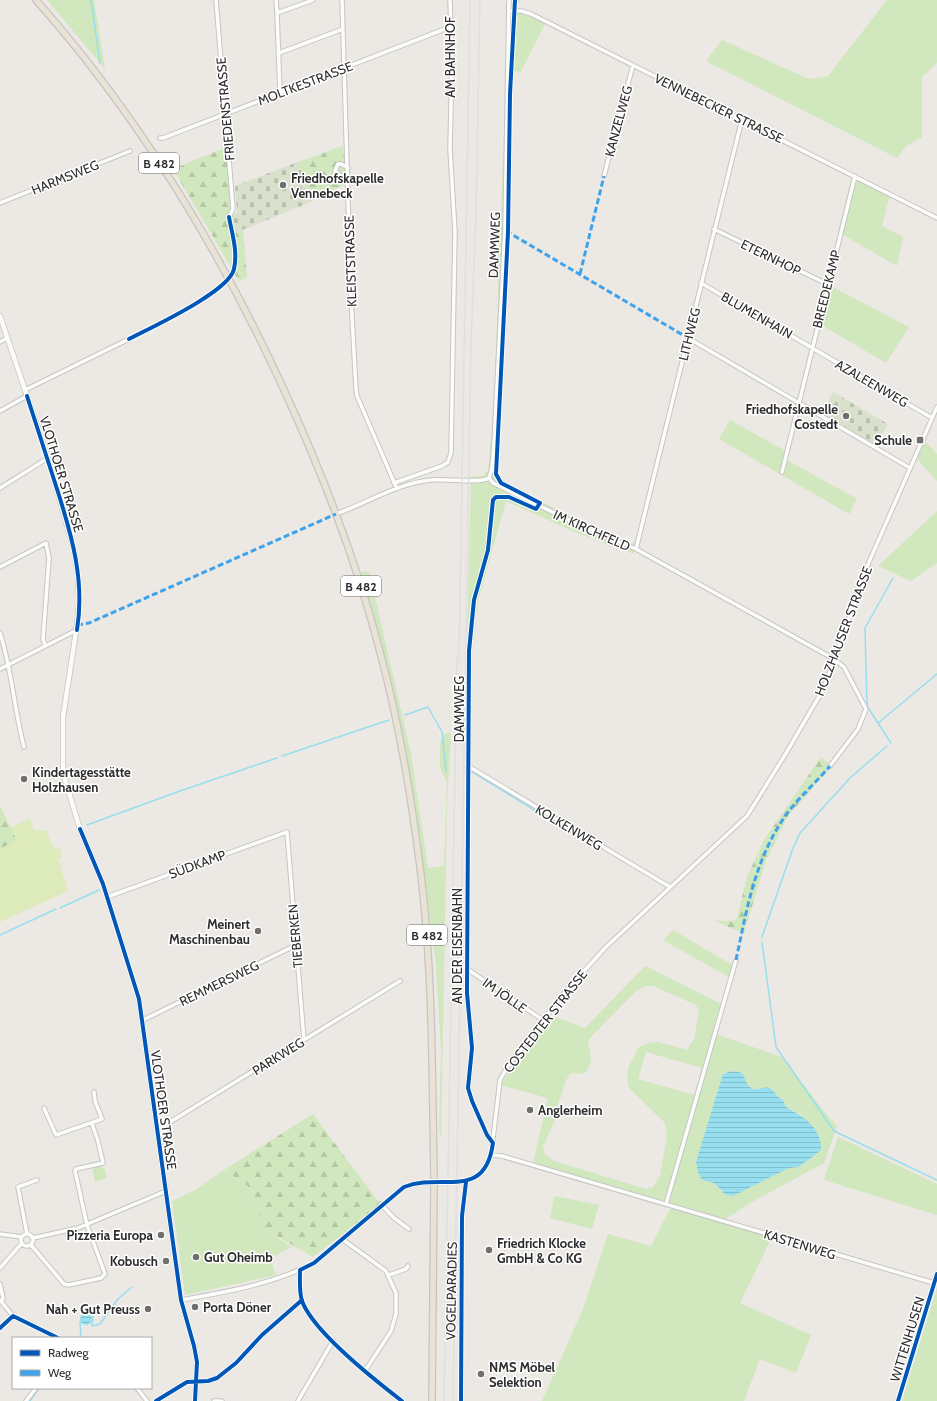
<svg xmlns="http://www.w3.org/2000/svg" width="937" height="1401" font-family="Cabin,sans-serif">
<style>
.grass{fill:#d1e7bd;fill-rule:evenodd}
.forest{fill:url(#forest-firs)}
.cemetery{fill:url(#cemetery-stones)}
.pitch{fill:#ddebba}
.water{fill:url(#water-rules)}
.lines{fill:none;stroke-linecap:round;stroke-linejoin:round}
.stream{stroke:#97deee;stroke-width:1.5}
.minor-casing{stroke:#c5c5c5;stroke-width:5.5}
.tertiary-casing{stroke:#c5c5c5;stroke-width:6}
.primary-casing{stroke:#c6c5c4;stroke-width:8}
.minor{stroke:#fcfcfb;stroke-width:3.5}
.tertiary{stroke:#fcfcfb;stroke-width:4.5}
.primary{stroke:#e9e2d5;stroke-width:5.5}
.rail{stroke:#dfe0e1;stroke-width:1.5}
.primary-bridge-casing{stroke:#c6c5c4;stroke-width:8;stroke-linecap:butt}
.primary-bridge{stroke:#e9e2d5;stroke-width:5.5}
.quiet{stroke:#3ea3eb;stroke-width:3;stroke-dasharray:6 3;stroke-linecap:butt}
.cycleway-casing{stroke:#fff;stroke-width:6}
.cycleway{stroke:#0057b8;stroke-width:4}
.poi-dot{fill:#706f6e;stroke:#fff;stroke-width:1.5}
.labels{text-anchor:middle;dominant-baseline:central;stroke-width:3;stroke-linejoin:round;paint-order:stroke}
.shield{fill:#fff;stroke:#6d6d6d;stroke-width:1}
.shield-label{font-size:12px;font-weight:bold;fill:#2e2e2e}
.street-label{font-size:13px;fill:#2e2e2e;stroke:#fff}
.poi-label{font-size:13px;font-weight:bold;fill:#2e2e2e;stroke:#fff;text-anchor:start}
</style>
<defs>
<pattern id="forest-firs" width="22" height="20" patternUnits="userSpaceOnUse"><rect width="22" height="20" fill="#d1e7bd"/><path d="M5 1l3.5 6h-7zM16 11l3.5 6h-7z" fill="#b4c6a3"/></pattern>
<pattern id="cemetery-stones" width="16" height="16" patternUnits="userSpaceOnUse"><rect width="16" height="16" fill="#d9e0cb"/><path d="M2 7V4a2 2 0 0 1 4 0v3zM10 15v-3a2 2 0 0 1 4 0v3z" fill="#bbc0af"/></pattern>
<pattern id="water-rules" width="6" height="5" patternUnits="userSpaceOnUse"><rect width="6" height="5" fill="#97deee"/><path d="M0 2.5h6" fill="none" stroke="#82bfcc"/></pattern>
</defs>
<rect width="100%" height="100%" fill="#ece8e4"/>
<!-- grass -->
<path class="grass" d="M47 0H94L105 69Z
M507 0H520V2L508 3 545 24 520 73 514 70 510 138V230L499 474 503 480 514 487 581 522 628 543H633L637 538 634 554 575 532 506 501 478 601 472 651 467 640 471 476H483L488 470 494 406 508 19Z
M887 0H937V63L922 77V137L906 146 897 158 706 61 722 40 809 79 828 76Z
M852 175 890 194 882 226 903 237 897 266 838 232Z
M829 285 909 327 886 363 818 323Z
M730 420 787 452 785 459 857 499 849 514 719 439Z
M925 441 937 454V481L917 459Z
M937 511V563L911 581 878 566Z
M369 571 411 754 428 868 444 866 447 782 440 768V743L444 734 451 732 447 806 441 1137 439 1130 441 1051 436 965 423 869 406 755 382 651 361 572Z
M673 930 732 965 729 977 663 940Z
M645 966 721 1004 712 1033 782 1057 827 1115 837 1126 824 1163 750 1203 724 1220 773 1235 740 1303 811 1335 796 1373 760 1359 744 1401H542L583 1309 608 1234 651 1246 672 1205 533 1164 548 1098 500 1085 550 1015 585 1028ZM646 986H653L696 1005 699 1010 694 1039 687 1050 658 1042 649 1043 639 1047 628 1068 627 1077 629 1088 665 1123 667 1136 660 1176 653 1187 646 1189 554 1161 545 1154 543 1146 558 1114 556 1110 566 1080 571 1073 583 1074C595 1064 590 1053 588 1040L636 991ZM646 1052 702 1068 694 1095 638 1079ZM733 1071 742 1073C745 1077 746 1084 750 1087 756 1093 765 1084 771 1089 776 1093 777 1097 783 1100L786 1107 802 1115 806 1162 799 1167 789 1168 733 1196 721 1191 714 1183Z
M838 1137 937 1184V1215L824 1180Z
M98 1165 105 1169 107 1178 95 1182 92 1167Z
M224 1170 248 1186 266 1230 292 1247 270 1258 276 1275 185 1295 172 1201 195 1190Z
M554 1196 599 1205 592 1229 550 1218Z
M937 1287V1401H902Z"/>
<!-- forest -->
<path class="forest" d="M343 146 346 184 313 201 298 162Z
M227 147 235 233 243 230 247 277 239 281 173 169Z
M821 757 832 766 788 816 766 860 744 933 728 927 715 920C723 921 731 923 737 918L747 877 764 840Z
M0 806 17 840 0 849Z
M313 1114 381 1205 313 1257 266 1230 248 1186 224 1170Z"/>
<!-- cemetery -->
<path class="cemetery" d="M298 162 313 201 235 233 233 216 237 212 235 186Z
M833 392 888 424 874 448 821 416Z"/>
<!-- pitch -->
<path class="pitch" d="M30 818 34 830 46 831 54 849 59 847 62 857 58 859 68 891 0 922V849L17 840 11 828Z"/>
<!-- water -->
<path class="water" d="M733 1071 742 1073C745 1077 746 1084 750 1087 756 1093 765 1084 771 1089 776 1093 777 1097 783 1100L786 1107C803 1116 822 1128 821 1150L799 1167 789 1168 733 1196 726 1195 714 1183 702 1180 698 1172 696 1162 723 1074Z
M80 1319a6 6 0 1 1 12 0a6 6 0 1 1-12 0Z"/>
<g class="lines">
<!-- stream -->
<path class="stream" d="M91 0 100 63
M405 715 428 707 442 732 446 771
M878 723 867 706 865 628 893 578
M891 743 878 723 937 674
M282 756 389 720
M471 771 562 827
M87 825 177 792 277 758
M60 908 99 890
M0 935 56 909
M762 937 793 848 800 833 850 778 887 746
M762 942 776 1047 834 1131 937 1180
M93 1316 92 1326 100 1324 118 1299 132 1287
M80 1322 81 1338
M30 1401 39 1388"/>
<!-- minor casing -->
<g class="minor-casing">
<path id="minor" d="M216 0 233 209 229 217
M276 0 277 13
M342 0 351 298 356 389 357 396 397 489
M510 11H522L531 14 937 218
M279 53 343 29
M280 93 277 13 313 0
M160 138H163L450 27
M348 168 341 164H338L335 171 348 182
M604 176 633 65
M0 203 130 151
M714 229 827 284
M701 283 932 418
M688 338 910 468
M0 342 7 338
M25 390 129 339
M0 411 27 396
M782 472 855 176
M489 478 493 483 579 525 636 549 834 659 844 667 866 709 858 729 830 766
M489 478 492 468 494 444 505 229 509 0
M394 483 442 466 448 462 451 453 455 232 450 149 452 61 450 0
M0 488 48 458
M336 514C367 503 398 483 431 480 445 478 479 484 489 478
M636 549 742 119
M0 567 46 543 49 558 43 639 45 645
M0 633C12 670 14 709 24 747
M469 651 467 993 472 1048 468 1088 472 1101 487 1135 493 1143
M0 669 77 630
M468 766 670 887
M107 897 287 832 304 1040
M467 969 543 1020
M143 1020 296 945
M44 1108 56 1135 102 1119 95 1101 94 1092
M157 1130 400 981
M491 1155 502 1156 934 1283
M381 1204 394 1218 409 1229
M666 1204 736 960
M0 1234 22 1237
M27 1234 18 1187 37 1180
M21 1240a6 6 0 1 1 12 0a6 6 0 1 1-12 0Z
M33 1238 78 1228 166 1191
M342 1239 386 1271 396 1293V1314L391 1331 365 1371
M31 1245 64 1284 69 1285 101 1278 105 1274 87 1225 75 1171 76 1169 103 1163 98 1141 92 1124
M0 1268 22 1243
M300 1270C300 1280 299 1291 302 1301 313 1331 376 1381 402 1401
M389 1275 406 1269 408 1266
M0 1284 3 1298 2 1302
M0 1300 13 1316 58 1338
M181 1300C226 1292 273 1284 314 1263L404 1187C436 1174 477 1198 491 1155L500 1080 508 1066 564 993 606 947 747 816 785 755 824 688 869 562 937 407
M0 1328 13 1316
M137 1388 147 1401
M26 1401 36 1388
M156 1401 187 1382 208 1381 217 1378 236 1363 262 1335 302 1300
M214 1401H222
M298 1401 333 1341
M461 1401 462 1216 466 1182
M898 1401 937 1274"/>
</g>
<!-- tertiary casing -->
<g class="tertiary-casing">
<path id="tertiary" d="M0 316 48 458 74 550 78 575 79 603 77 625 63 717V773L80 829 103 884 139 999 181 1300 194 1346 197 1362 195 1401"/>
</g>
<!-- primary casing -->
<g class="primary-casing">
<path id="primary" d="M36 0C139 116 221 252 285 392 324 477 358 565 381 656 400 727 412 802 421 875 433 975 432 1075 434 1175
M432 1401 434 1186"/>
</g>
<!-- minor -->
<use href="#minor" class="minor"/>
<!-- tertiary -->
<use href="#tertiary" class="tertiary"/>
<!-- primary -->
<use href="#primary" class="primary"/>
<!-- rail -->
<path class="rail" d="M459 662 470 0
M444 1401 457 656
M453 1401 471 343 476 212 480 0"/>
<!-- primary-bridge casing -->
<g class="primary-bridge-casing">
<path id="primary-bridge" d="M434 1175V1186"/>
</g>
<!-- primary-bridge -->
<use href="#primary-bridge" class="primary-bridge"/>
<!-- quiet -->
<path class="quiet" d="M506 231 688 338
M580 274 604 176
M77 625 89 623 336 514
M736 960C746 913 754 865 780 824 793 802 814 785 830 766"/>
<!-- cycleway casing -->
<g class="cycleway-casing">
<path id="cycleway" d="M129 339C150 328 229 292 234 269 238 251 232 234 229 217
M27 396C37 427 47 458 57 489 72 536 85 581 77 630
M80 829 103 884 139 999 181 1300 194 1346 197 1362 195 1401
M0 1328 13 1316 58 1338
M156 1401 187 1382 208 1381 217 1378 236 1363 262 1335 302 1300
M402 1401C376 1381 313 1331 302 1301 299 1291 300 1280 300 1270L314 1263 404 1187C441 1172 485 1202 493 1143L487 1135 472 1101 468 1088 472 1048 467 993 469 651 474 600 488 550 493 500 496 497H509L536 509 540 503 501 483 496 474 508 232 510 94 515 0
M461 1401 462 1216 466 1182
M898 1401 937 1274"/>
</g>
<!-- cycleway -->
<use href="#cycleway" class="cycleway"/>
</g>
<!-- markers -->
<g class="poi-dot">
<circle cx="283" cy="185" r="4"/>
<circle cx="846" cy="416" r="4"/>
<rect x="916" y="436" width="8" height="8" rx="2"/>
<circle cx="24" cy="779" r="4"/>
<circle cx="258" cy="931" r="4"/>
<circle cx="530" cy="1110" r="4"/>
<circle cx="161" cy="1235" r="4"/>
<circle cx="489" cy="1250" r="4"/>
<circle cx="196" cy="1257" r="4"/>
<circle cx="166" cy="1261" r="4"/>
<circle cx="195" cy="1307" r="4"/>
<circle cx="148" cy="1309" r="4"/>
<circle cx="481" cy="1374" r="4"/>
</g>
<g class="labels">
<!-- shield labels -->
<g class="shield">
<rect x="139" y="153" width="40" height="20" rx="3"/>
<rect x="341" y="576" width="40" height="20" rx="3"/>
<rect x="407" y="925" width="40" height="20" rx="3"/>
</g>
<g class="shield-label">
<text x="159" y="163">B 482</text>
<text x="361" y="586">B 482</text>
<text x="427" y="935">B 482</text>
</g>
<!-- street labels -->
<g class="street-label">
<text transform="translate(450 57) rotate(-90)">AM BAHNHOF</text>
<text transform="translate(305 83) rotate(-21)">MOLTKESTRASSE</text>
<text transform="translate(719 108) rotate(26)">VENNEBECKER STRASSE</text>
<text transform="translate(225 109) rotate(-95)">FRIEDENSTRASSE</text>
<text transform="translate(618 121) rotate(-75)">KANZELWEG</text>
<text transform="translate(65 177) rotate(-22)">HARMSWEG</text>
<text transform="translate(494 245) rotate(-88)">DAMMWEG</text>
<text transform="translate(771 257) rotate(26)">ETERNHOP</text>
<text transform="translate(350 261) rotate(-92)">KLEISTSTRASSE</text>
<text transform="translate(826 289) rotate(-76)">BREEDEKAMP</text>
<text transform="translate(757 315) rotate(30)">BLUMENHAIN</text>
<text transform="translate(689 334) rotate(-76)">LITHWEG</text>
<text transform="translate(872 383) rotate(30)">AZALEENWEG</text>
<text transform="translate(62 474) rotate(73)">VLOTHOER STRASSE</text>
<text transform="translate(592 530) rotate(24)">IM KIRCHFELD</text>
<text transform="translate(843 631) rotate(-69)">HOLZHAUSER STRASSE</text>
<text transform="translate(459 709) rotate(-90)">DAMMWEG</text>
<text transform="translate(569 827) rotate(31)">KOLKENWEG</text>
<text transform="translate(197 864) rotate(-20)">SÜDKAMP</text>
<text transform="translate(295 936) rotate(-95)">TIEBERKEN</text>
<text transform="translate(457 946) rotate(-90)">AN DER EISENBAHN</text>
<text transform="translate(219 983) rotate(-26)">REMMERSWEG</text>
<text transform="translate(505 995) rotate(35)">IM JÖLLE</text>
<text transform="translate(545 1021) rotate(-52)">COSTEDTER STRASSE</text>
<text transform="translate(278 1056) rotate(-32)">PARKWEG</text>
<text transform="translate(164 1110) rotate(82)">VLOTHOER STRASSE</text>
<text transform="translate(800 1244) rotate(17)">KASTENWEG</text>
<text transform="translate(451 1291) rotate(-89)">VOGELPARADIES</text>
<text transform="translate(907 1339) rotate(-73)">WITTENHUSEN</text>
</g>
<!-- poi labels -->
<g class="poi-label">
<text x="291" y="178">Friedhofskapelle<tspan x="291" dy="15">Vennebeck</tspan></text>
<text x="838" y="409" text-anchor="end">Friedhofskapelle<tspan x="838" dy="15">Costedt</tspan></text>
<text x="912" y="440" text-anchor="end">Schule</text>
<text x="32" y="772">Kindertagesstätte<tspan x="32" dy="15">Holzhausen</tspan></text>
<text x="250" y="924" text-anchor="end">Meinert<tspan x="250" dy="15">Maschinenbau</tspan></text>
<text x="538" y="1110">Anglerheim</text>
<text x="153" y="1235" text-anchor="end">Pizzeria Europa</text>
<text x="497" y="1243">Friedrich Klocke<tspan x="497" dy="15">GmbH &amp; Co KG</tspan></text>
<text x="204" y="1257">Gut Oheimb</text>
<text x="158" y="1261" text-anchor="end">Kobusch</text>
<text x="203" y="1307">Porta Döner</text>
<text x="140" y="1309" text-anchor="end">Nah + Gut Preuss</text>
<text x="489" y="1367">NMS Möbel<tspan x="489" dy="15">Selektion</tspan></text>
</g>
</g>
<!-- legend -->
<rect x="12" y="1337" width="140" height="52" fill="#ffffff" stroke="#ababab"/>
<rect x="20" y="1350" width="20" height="6" fill="#0057b8" stroke="#ababab"/>
<text x="48" y="1357" font-size="12" fill="#2e2e2e">Radweg</text>
<rect x="20" y="1370" width="20" height="6" fill="#3ea3eb" stroke="#ababab"/>
<text x="48" y="1377" font-size="12" fill="#2e2e2e">Weg</text>
</svg>
